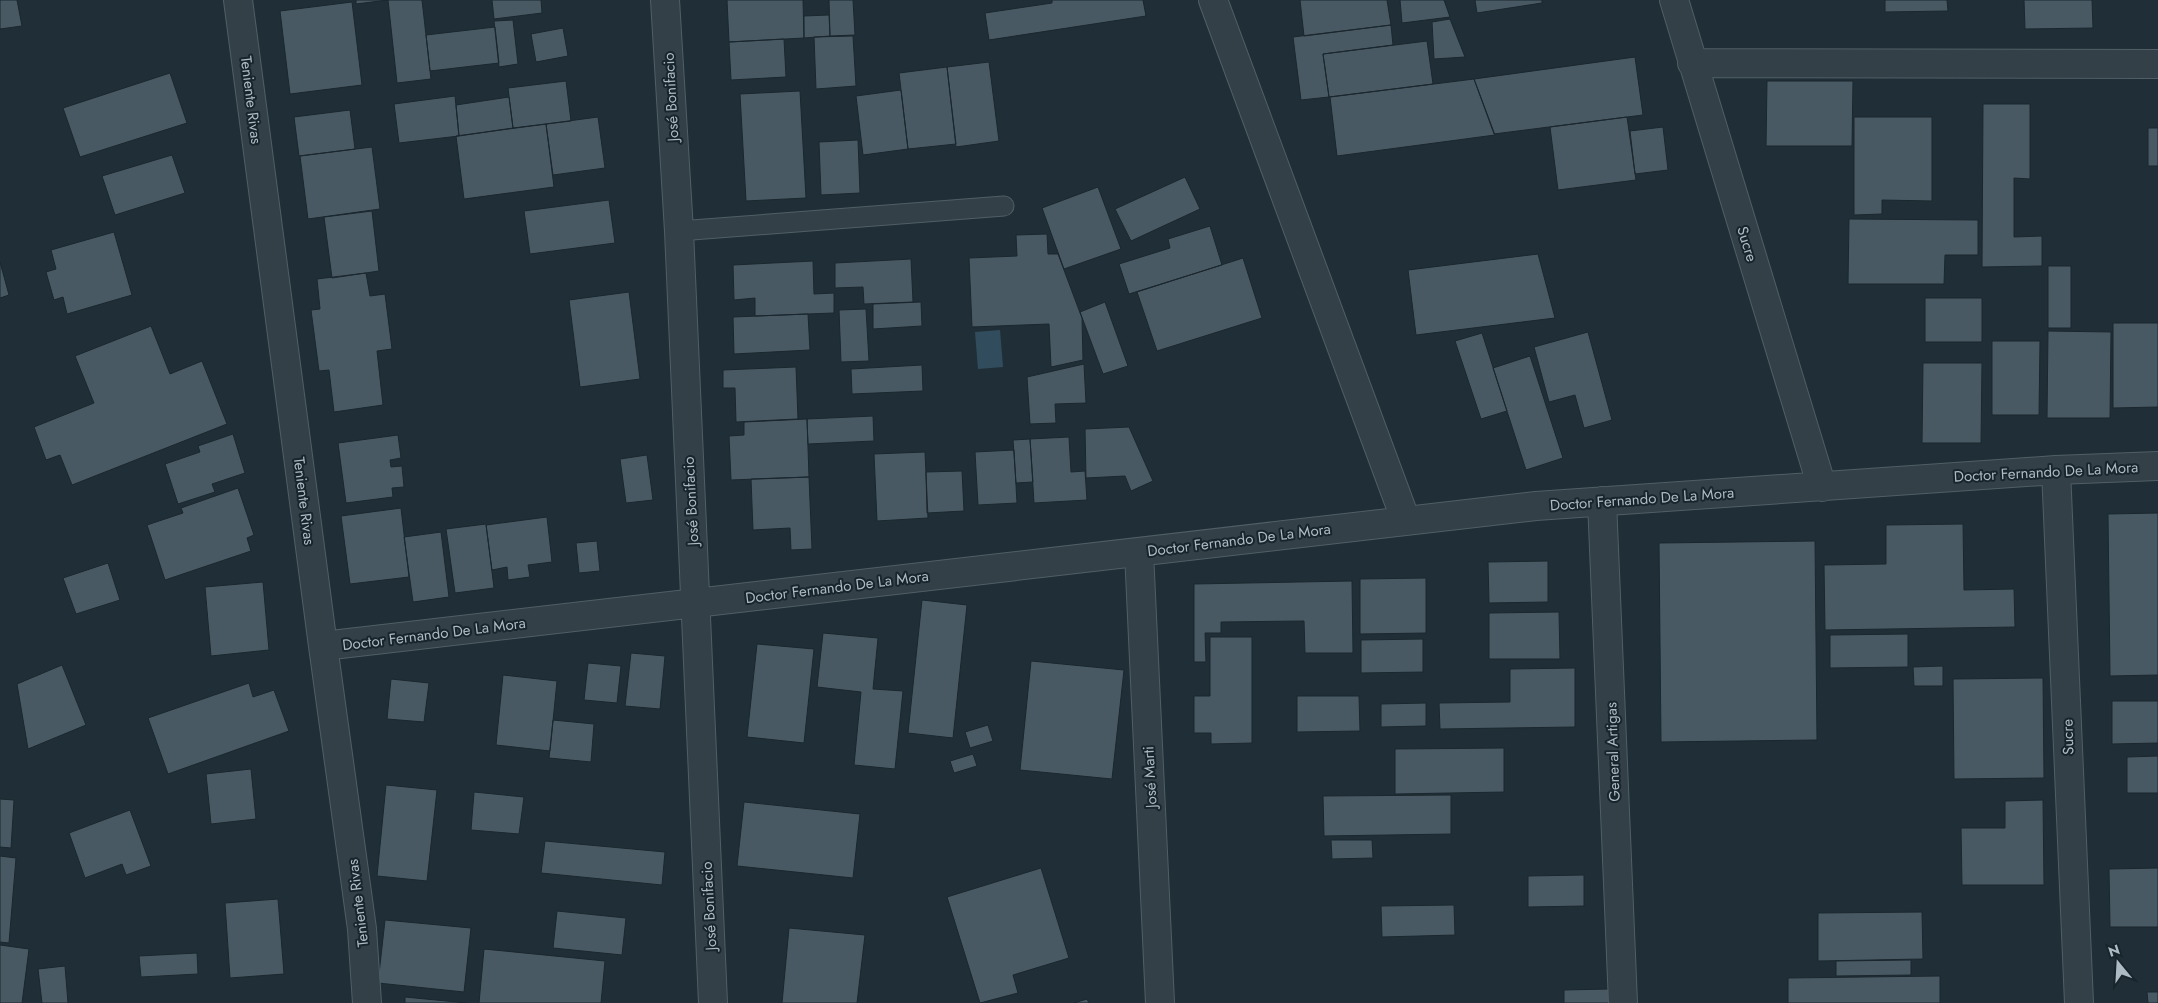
<svg xmlns="http://www.w3.org/2000/svg" width="2158" height="1003" font-family="Jost,sans-serif">
<style>
.water{fill:#314d5d}
.building{fill:#485964;stroke:#1b272e}
.lines{fill:none;stroke-linecap:round;stroke-linejoin:round}
.lane-casing{stroke:#515e66;stroke-width:21}
.street-casing{stroke:#515e66;stroke-width:30}
.lane{stroke:#334048;stroke-width:19}
.street{stroke:#334048;stroke-width:28}
.labels{text-anchor:middle;dominant-baseline:central;stroke-width:4;stroke-linejoin:round;paint-order:stroke}
.street-label{font-size:15px;fill:#adbbc5;stroke:#19252c}
</style>
<rect width="100%" height="100%" fill="#202f37"/>
<!-- water -->
<path class="water" d="M1000 330 1003 367 978 369 975 332Z"/>
<!-- building -->
<path class="building" d="M0 0H17L22 26 0 29Z
M356 0H388L356 4Z
M388 0H422L431 79 397 83Z
M492 0H541L542 13 494 19Z
M727 0H803L804 38 729 42Z
M829 0H853L855 35 830 36Z
M1052 0H1143L1146 16 989 40 985 13 1052 3Z
M1300 0H1387L1391 25 1304 36Z
M1400 0H1444L1450 17 1402 23Z
M1475 0H1542V3L1477 13Z
M1885 0H1947L1948 11 1885 12Z
M2024 0H2092L2093 28 2025 29Z
M352 2 362 85 290 94 280 11Z
M829 15 830 36 804 38V16Z
M1450 19 1465 57 1434 59 1432 22Z
M513 20 518 64 499 67 494 21Z
M1391 25 1393 45 1323 54 1329 97 1301 100 1293 37Z
M495 27 499 63 430 71 426 35Z
M563 28 568 56 536 62 531 34Z
M853 36 856 86 816 89 814 37Z
M784 39 786 77 731 80 729 42Z
M1427 41 1433 84 1329 97 1323 54Z
M1635 57 1643 115 1494 134 1474 79Z
M989 62 999 141 956 147 947 67Z
M947 67 956 144 908 149 899 73Z
M170 73 187 123 80 157 63 108Z
M1474 79 1495 135 1337 156 1330 97Z
M566 81 571 121 513 128 508 88Z
M1767 81H1853L1852 146H1766Z
M901 90 908 149 863 155 856 96Z
M800 91 806 198 746 201 740 94Z
M455 96 459 136 399 143 394 104Z
M509 97 513 128 459 136 456 105Z
M1983 104H2030V179L2014 178V237L2042 236V266L1982 267Z
M350 110 355 149 299 156 294 117Z
M598 117 605 168 553 175 546 124Z
M1627 117 1636 180 1558 190 1550 127Z
M1854 117H1932V201L1882 200V214L1854 215Z
M546 124 554 187 464 199 456 136Z
M1663 127 1668 170 1635 174 1630 131Z
M2148 128H2158V166H2148Z
M858 140 860 193 821 195 819 142Z
M372 147 380 209 308 219 300 156Z
M172 155 185 193 115 215 102 176Z
M1185 177 1200 209 1131 241 1115 209Z
M1098 187 1121 249 1064 269 1042 208Z
M609 200 615 243 530 254 524 211Z
M372 211 379 271 332 278 324 217Z
M1849 219 1978 220V255H1945L1944 284H1848Z
M1210 226 1222 265 1129 294 1119 264 1170 248 1168 239Z
M114 232 132 295 67 314 63 297 54 300 46 272 56 269 51 250Z
M1047 234 1048 254H1058L1082 318 1083 360 1051 367 1049 324 972 327 969 258 1017 256 1016 235Z
M1538 254 1555 318 1416 335 1408 270Z
M1243 258 1262 318 1157 351 1137 292Z
M911 259 913 302 864 304 863 287 835 288V263Z
M813 261 814 294 834 293V313L755 316V298L734 300 733 265Z
M0 262 9 295 0 298Z
M2048 266H2071V328H2048Z
M366 273 370 296 385 294 392 349 377 351 383 405 334 412 329 370 319 371 311 310 320 309 317 279Z
M629 292 640 379 580 387 569 300Z
M1925 298H1982V342H1925Z
M921 302 922 326 873 329V304Z
M1105 302 1128 366 1103 374 1080 312Z
M866 309 869 361 841 362 839 310Z
M808 314 810 350 734 354 733 317Z
M2113 323H2158V407L2113 408Z
M151 326 170 374 202 361 227 424 72 485 60 455 46 460 34 427 94 403 75 356Z
M2048 331 2111 332 2110 418H2047Z
M1588 332 1612 420 1584 428 1575 395 1549 402 1534 347Z
M1482 333 1507 411 1481 419 1455 341Z
M1992 341H2040L2039 415H1992Z
M1530 356 1563 458 1526 470 1493 368Z
M1923 363H1982L1981 443H1922Z
M1084 364 1086 403 1055 404 1056 423 1030 424 1027 377Z
M922 365 923 391 852 394 851 369Z
M796 367 798 419 736 422 735 388H723V370Z
M873 416 874 441 808 444 807 419Z
M807 419 809 477 731 480 729 436 744 435V422Z
M1129 427 1153 481 1131 491 1125 476 1086 478 1085 429Z
M233 434 245 473 212 484 215 492 178 504 165 464 200 452 198 446Z
M398 435 401 458 390 460 391 467 402 466 404 487 392 488 393 497 346 503 338 443Z
M1069 437 1071 472 1085 471 1087 500 1034 503 1030 439Z
M1030 439 1033 482 1016 483 1013 440Z
M1014 450 1017 503 978 505 975 452Z
M925 452 928 518 877 521 874 454Z
M647 455 653 500 626 503 620 459Z
M962 471 964 511 927 513 926 472Z
M809 477 812 549 791 550 790 528 753 530 751 479Z
M238 488 254 535 247 538 251 551 165 580 147 525 183 513 181 508Z
M401 508 409 577 350 584 341 516Z
M2158 513V675L2110 676 2108 514Z
M547 517 552 562 528 565 530 577 508 580 507 567 492 570 486 525Z
M486 524 494 588 455 593 446 529Z
M1963 524 1964 590 2014 589 2015 627 1825 630 1824 565 1886 564V525Z
M441 532 449 597 413 602 404 537Z
M597 541 600 571 579 573 576 543Z
M1815 541 1817 740 1661 742 1659 543Z
M1548 561V602L1489 603 1488 562Z
M108 563 120 600 76 614 63 578Z
M1426 578V633L1360 634V579Z
M1352 581 1353 653H1305L1304 621 1221 622V633H1205L1206 662H1194V584Z
M263 582 269 650 211 656 205 587Z
M922 600 967 605 953 738 908 733Z
M1559 612 1560 659H1489V613Z
M823 633 878 638 873 689 903 691 895 769 854 765 861 692 817 687Z
M1908 634V667L1830 668V635Z
M1210 637H1252V743L1211 744V733H1194V696H1210Z
M1423 639V672L1361 673V640Z
M757 644 814 649 804 743 747 737Z
M631 653 665 656 660 709 625 706Z
M1031 661 1124 670 1112 779 1020 770Z
M588 663 621 666 617 703 584 700Z
M62 665 86 725 28 749 17 684Z
M1943 666V686H1914L1913 667Z
M1575 668V727L1440 729 1439 703 1510 702V669Z
M503 675 557 681 550 751 496 745Z
M2043 678 2044 778 1954 779 1953 679Z
M391 679 429 683 424 722 387 719Z
M249 683 253 697 274 690 289 731 168 774 148 718Z
M1297 696H1359L1360 731 1297 732Z
M2112 701H2158V743L2112 744Z
M1426 703V726L1381 727V704Z
M553 720 594 724 591 762 549 758Z
M988 725 993 741 970 748 965 732Z
M1504 748V792L1395 794V749Z
M973 754 977 766 954 773 950 761Z
M2158 756V793H2127V757Z
M251 769 256 819 211 824 206 774Z
M386 785 437 790 427 881 377 876Z
M474 792 524 797 519 834 471 830Z
M1451 795V834L1324 836 1323 796Z
M0 799 14 800 11 848 0 847Z
M2043 800 2044 885H1962L1961 828H2005V801Z
M744 802 860 814 853 878 737 866Z
M130 810 151 866 126 875 122 864 85 878 69 833Z
M1331 840H1372L1373 858 1332 859Z
M545 841 665 852 662 885 541 873Z
M0 856 16 858 9 943 0 942Z
M1041 868 1069 958 1013 975 1018 993 980 1003 947 897Z
M2158 868V927H2110L2109 869Z
M1584 875V906L1528 907V876Z
M278 899 284 974 230 978 225 903Z
M1454 905 1455 935 1382 937 1381 906Z
M557 911 626 918 622 955 553 948Z
M1922 912 1923 959 1818 961V913Z
M385 920 471 928 464 992 378 983Z
M789 928 865 935 857 1003H782Z
M0 945 29 949 22 1003H0Z
M484 949 605 961 601 1003H479Z
M197 953 198 974 141 977 139 956Z
M1911 960V975L1836 976V961Z
M65 966 68 1003H42L38 969Z
M1940 976V1003H1788V978Z
M1609 989V1003H1564V990Z
M2147 992H2158V1003H2148Z
M405 997 467 1003H405Z
M1087 999 1089 1003H1074Z"/>
<g class="lines">
<!-- lane casing -->
<g class="lane-casing">
<path id="lane" d="M679 231 1004 206"/>
</g>
<!-- street casing -->
<g class="street-casing">
<path id="street" d="M238 0 323 646 362 929 367 1003
M665 0 679 231 713 1003
M1213 0 1406 521
M1674 0 1822 487
M1692 63 2158 64
M2056 470 2079 1003
M1602 501 1623 1003
M1139 552 1160 1003
M323 646 1536 506 2056 470 2158 466"/>
</g>
<!-- lane -->
<use href="#lane" class="lane"/>
<!-- street -->
<use href="#street" class="street"/>
</g>
<g class="labels">
<!-- street labels -->
<g class="street-label">
<text transform="translate(671 97) rotate(-93)">José Bonifacio</text>
<text transform="translate(251 100) rotate(83)">Teniente Rivas</text>
<text transform="translate(1747 244) rotate(73)">Sucre</text>
<text transform="translate(2046 472) rotate(-3)">Doctor Fernando De La Mora</text>
<text transform="translate(1642 499) rotate(-4)">Doctor Fernando De La Mora</text>
<text transform="translate(304 501) rotate(83)">Teniente Rivas</text>
<text transform="translate(691 501) rotate(-93)">José Bonifacio</text>
<text transform="translate(1239 540) rotate(-7)">Doctor Fernando De La Mora</text>
<text transform="translate(837 587) rotate(-7)">Doctor Fernando De La Mora</text>
<text transform="translate(434 634) rotate(-7)">Doctor Fernando De La Mora</text>
<text transform="translate(2068 737) rotate(-92)">Sucre</text>
<text transform="translate(1613 752) rotate(-92)">General Artigas</text>
<text transform="translate(1150 777) rotate(-93)">José Marti</text>
<text transform="translate(358 903) rotate(-97)">Teniente Rivas</text>
<text transform="translate(709 906) rotate(-93)">José Bonifacio</text>
</g>
</g>
<!-- north arrow -->
<g transform="translate(2118 963) rotate(342)" stroke="#19252c" stroke-width="4" paint-order="stroke">
<path d="M0-4L9 19L0 12L-9 19Z" fill="#adbbc5"/>
<text y="-8" font-size="14" font-weight="bold" text-anchor="middle" fill="#adbbc5">N</text>
</g>
</svg>
